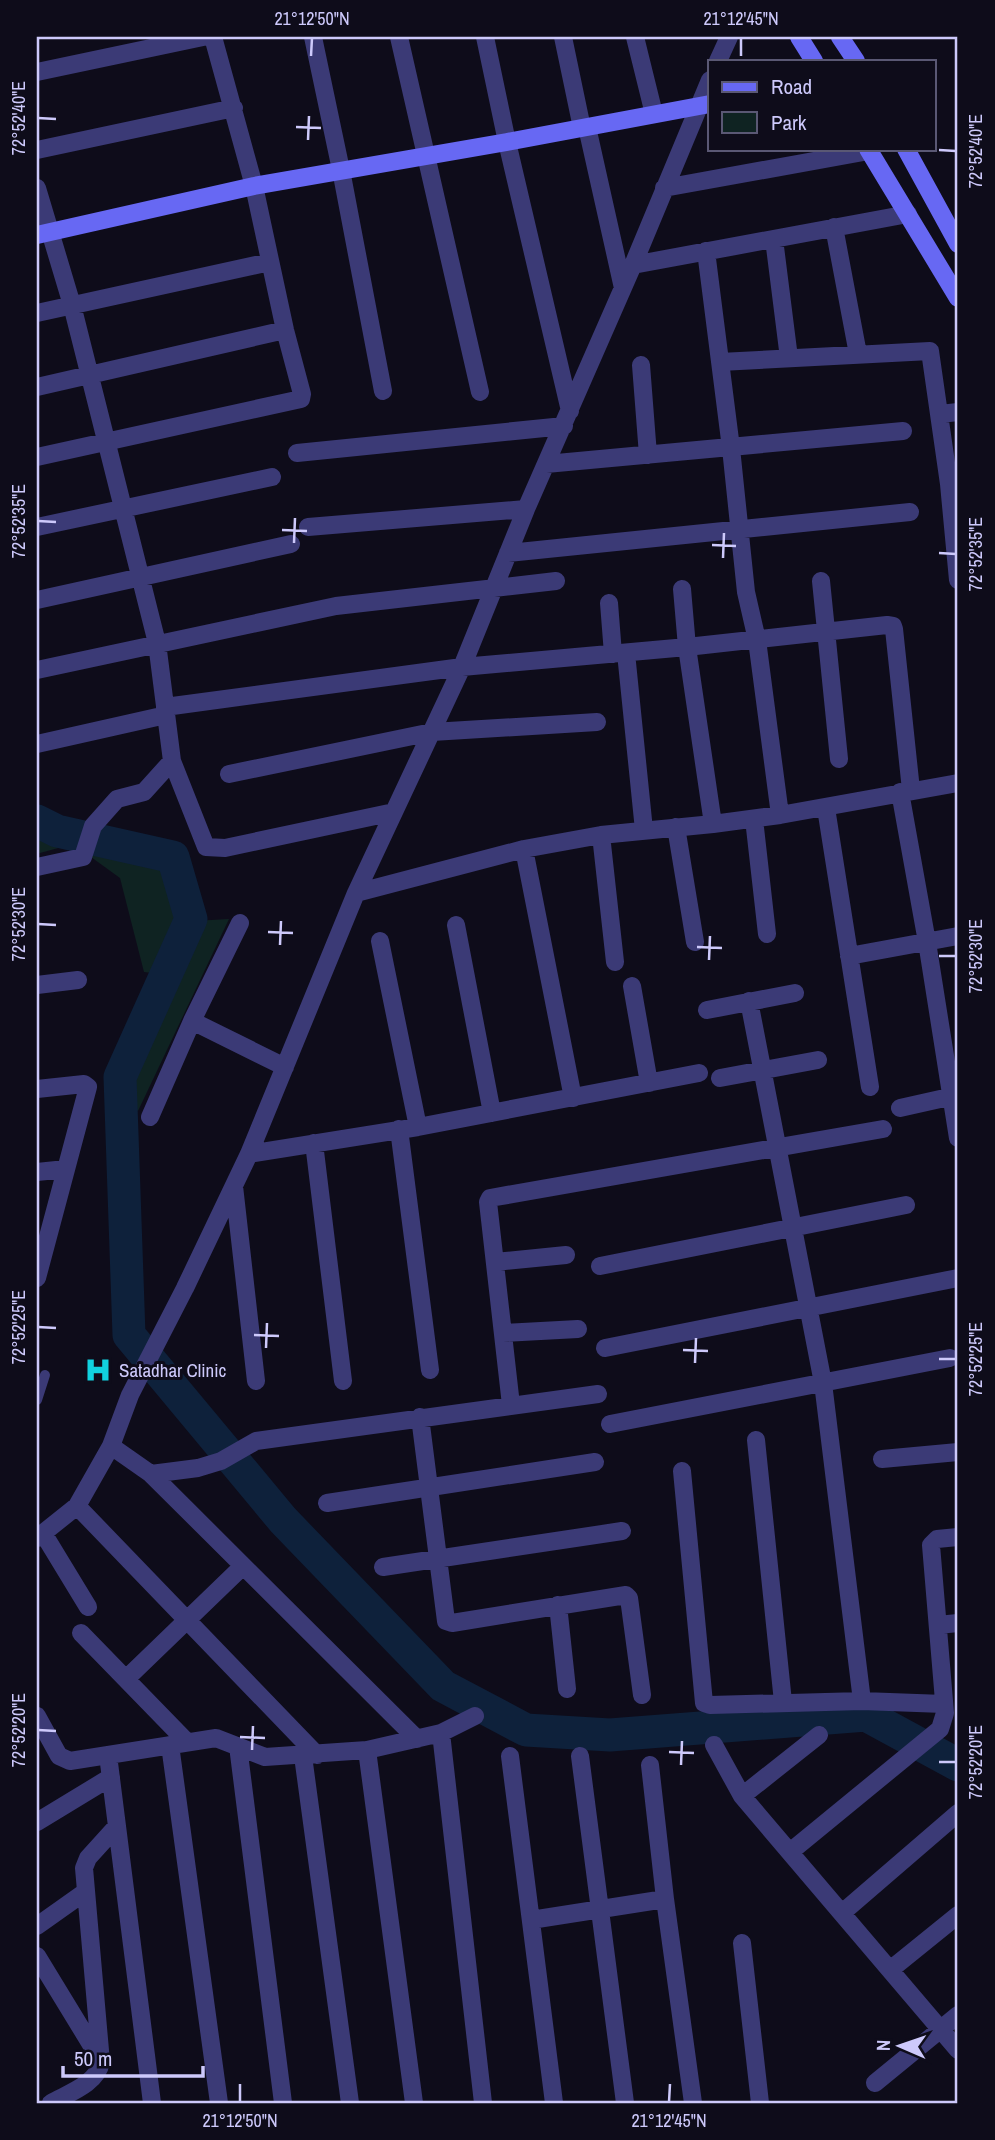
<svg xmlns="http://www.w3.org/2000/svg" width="995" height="2140" font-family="'Archivo Narrow',sans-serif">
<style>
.green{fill:#0f2322}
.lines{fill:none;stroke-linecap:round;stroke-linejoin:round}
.river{stroke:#0e213b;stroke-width:33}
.lane{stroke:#3b3a76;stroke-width:10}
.street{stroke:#3b3a76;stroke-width:18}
.secondary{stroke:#6768f3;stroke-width:18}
.ticks{fill:none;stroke:#cdc9fb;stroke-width:2.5}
.labels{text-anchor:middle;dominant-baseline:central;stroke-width:6;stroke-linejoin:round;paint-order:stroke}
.poi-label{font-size:19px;fill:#cdc9fb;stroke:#0e0c1a;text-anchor:start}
.neatline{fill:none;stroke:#cdc9fb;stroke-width:2.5}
.ticks-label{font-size:18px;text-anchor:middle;fill:#cdc9fb}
</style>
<rect width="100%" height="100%" fill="#0e0c1a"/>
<!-- green -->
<path class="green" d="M37 825 63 833 117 844 167 873 178 922 161 974 144 972 120 878 73 844 40 853 37 852Z
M229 919 138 1111 121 1100 194 921Z"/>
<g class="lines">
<!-- river -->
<path class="river" d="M37 821 57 831 173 857 191 919 120 1077 129 1335 283 1520 443 1686 526 1730 610 1735 866 1715 958 1765"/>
<!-- lane -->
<path class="lane" d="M37 1400 45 1375"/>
<!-- street -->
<path class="street" d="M313 37 341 170 383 391
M399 37 480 392
M485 37 507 142 570 411
M563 37 582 128
M635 37 654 114
M718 61 729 37
M37 72 203 37
M587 127 623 288
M37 150 234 108
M37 188 72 305 157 643 172 761 144 792 117 799 93 826 83 857 37 867
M664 188 869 151
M834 227 858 354
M774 239 789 358
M706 251 731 448 746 592 757 640 780 815
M633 265 908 214
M37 313 270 262
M720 362 930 351 949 484 958 580
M641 365 648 455
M37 387 285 330
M940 414 958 412
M297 453 564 426
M37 457 301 399 302 394 285 330 254 186 213 37
M546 464 903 431
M37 527 272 477
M308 527 526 509
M508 553 910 512
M821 581 839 759
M682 589 687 647 713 824
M37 600 291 544
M609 603 613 654
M626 653 644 830
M37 670 336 606 556 581
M165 707 462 667 687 647 887 625 893 626 894 629 911 790
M37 744 166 715
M172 761 206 847 225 848 394 812
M229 774 432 732 597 722
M900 792 927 942 958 1138
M826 808 870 1087
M754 819 767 934
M676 827 695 942
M601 835 615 962
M524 849 573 1098
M356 893 524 849 601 835 713 824 780 815 958 783
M456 925 492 1113
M380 941 418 1127
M849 956 958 936
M37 985 78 980
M632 986 649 1083
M749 1001 823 1383 862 1701
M707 1010 795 993
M192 1021 285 1067
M720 1078 818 1060
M37 1089 84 1084 88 1087 37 1278
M900 1108 958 1095
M150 1117 192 1021 240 923
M399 1129 430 1370
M314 1143 343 1381
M249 1154 418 1127 699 1073
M37 1172 66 1169
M234 1186 256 1381
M495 1262 566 1255
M600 1266 906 1205
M503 1333 578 1329
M605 1348 958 1278
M511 1405 488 1202 490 1198 883 1129
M420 1417 446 1621 452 1623 626 1595 629 1598 642 1695
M610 1424 950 1358
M756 1440 783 1702
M111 1446 151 1474 417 1739
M882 1459 958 1452
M682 1471 704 1703 710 1705 862 1701 944 1704
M151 1474 198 1468 221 1461 256 1441 598 1394
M327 1503 595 1462
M77 1506 317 1755
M43 1533 88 1607
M37 1538 77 1506 111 1446 130 1395 185 1288 249 1154 356 893 462 667 526 509 633 265 710 80
M383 1567 622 1531
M558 1605 567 1689
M938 1625 958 1623
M81 1633 187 1742
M127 1678 243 1566
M37 1716 59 1756 70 1761 216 1738 265 1757 367 1750 441 1733 475 1716
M441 1733 483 2103
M170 1745 219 2103
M714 1745 742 1796 958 2050
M238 1746 283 2103
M367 1750 414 2103
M108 1755 152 2103
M303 1756 350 2103
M510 1756 554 2103
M580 1756 625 2103
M650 1765 665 1899 693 2103
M742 1796 819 1735
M37 1822 111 1777
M790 1852 940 1729 945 1713 931 1545 937 1539 958 1537
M842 1913 958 1813
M531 1920 665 1899
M37 1926 85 1892
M742 1943 760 2103
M37 1956 98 2056
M890 1970 958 1915
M875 2083 958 2015
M51 2103C69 2093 97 2084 101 2062L84 1868 88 1858 117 1826"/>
<!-- secondary -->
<path class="secondary" d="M799 37 814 61
M840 37 856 61
M868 149 958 298
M906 149 958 244
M37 235 254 186 507 142 710 104"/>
</g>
<!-- ticks -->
<path class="ticks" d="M311 56 312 38M741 56V38M38 118 56 119M296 127 321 128M308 140 309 116M939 150 956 151M38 521 56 522M282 530 307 531M294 543 295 518M712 545 736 546M939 553 956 554M723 558 724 533M38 924 56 925M268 932 293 933M280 945 281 921M697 947 722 948M939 956H956M709 960 710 936M38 1327 56 1328M254 1335 279 1336M266 1348 267 1323M683 1350 708 1351M939 1359H956M695 1363 696 1338M38 1730 56 1731M240 1737 265 1738M252 1750 253 1726M669 1752 694 1753M939 1762H956M681 1765 682 1741M240 2102V2084M669 2102 670 2084"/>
<!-- icons -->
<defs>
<g id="hospital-bare" transform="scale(2.1)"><path d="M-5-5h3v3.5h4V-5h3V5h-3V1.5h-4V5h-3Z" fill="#11d1df" stroke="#0e0c1a" stroke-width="2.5" paint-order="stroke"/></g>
</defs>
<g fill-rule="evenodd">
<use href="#hospital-bare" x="98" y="1370"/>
</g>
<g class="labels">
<!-- poi labels -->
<g class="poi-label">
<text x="119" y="1370">Satadhar Clinic</text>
</g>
</g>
<!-- border -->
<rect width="995" height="2140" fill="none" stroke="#0e0c1a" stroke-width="77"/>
<!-- legend -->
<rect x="708" y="60" width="228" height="91" fill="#0e0c1a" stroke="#5a5874" stroke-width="2"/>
<rect x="722" y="82" width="35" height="10" fill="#6768f3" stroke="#5a5874" stroke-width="2"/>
<text x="771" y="94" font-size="21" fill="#cdc9fb">Road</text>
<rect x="722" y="112" width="35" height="21" fill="#0f2322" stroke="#5a5874" stroke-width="2"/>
<text x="771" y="130" font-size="21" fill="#cdc9fb">Park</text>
<!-- north arrow -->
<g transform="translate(900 2046) rotate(272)" stroke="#0e0c1a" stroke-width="5" paint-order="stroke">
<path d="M0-5L12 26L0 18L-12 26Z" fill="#cdc9fb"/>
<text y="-10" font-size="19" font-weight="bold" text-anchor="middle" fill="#cdc9fb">N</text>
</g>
<!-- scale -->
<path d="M63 2066v10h140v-10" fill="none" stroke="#cdc9fb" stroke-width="3.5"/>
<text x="74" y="2066" font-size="21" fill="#cdc9fb" stroke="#0e0c1a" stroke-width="5" paint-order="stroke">50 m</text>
<rect x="38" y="38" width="918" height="2064" class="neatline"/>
<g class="ticks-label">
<text x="312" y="25">21°12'50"N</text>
<text x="741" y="25">21°12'45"N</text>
<text transform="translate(19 118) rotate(-90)" y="6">72°52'40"E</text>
<text transform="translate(976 151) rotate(-90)" y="6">72°52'40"E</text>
<text transform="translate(19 521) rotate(-90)" y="6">72°52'35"E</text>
<text transform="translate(976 554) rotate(-90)" y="6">72°52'35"E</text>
<text transform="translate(19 924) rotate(-90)" y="6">72°52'30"E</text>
<text transform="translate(976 956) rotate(-90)" y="6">72°52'30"E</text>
<text transform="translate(19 1327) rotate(-90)" y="6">72°52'25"E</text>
<text transform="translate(976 1359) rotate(-90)" y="6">72°52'25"E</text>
<text transform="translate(19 1730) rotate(-90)" y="6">72°52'20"E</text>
<text transform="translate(976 1762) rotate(-90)" y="6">72°52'20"E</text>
<text x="240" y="2127">21°12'50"N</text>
<text x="669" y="2127">21°12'45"N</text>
</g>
</svg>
